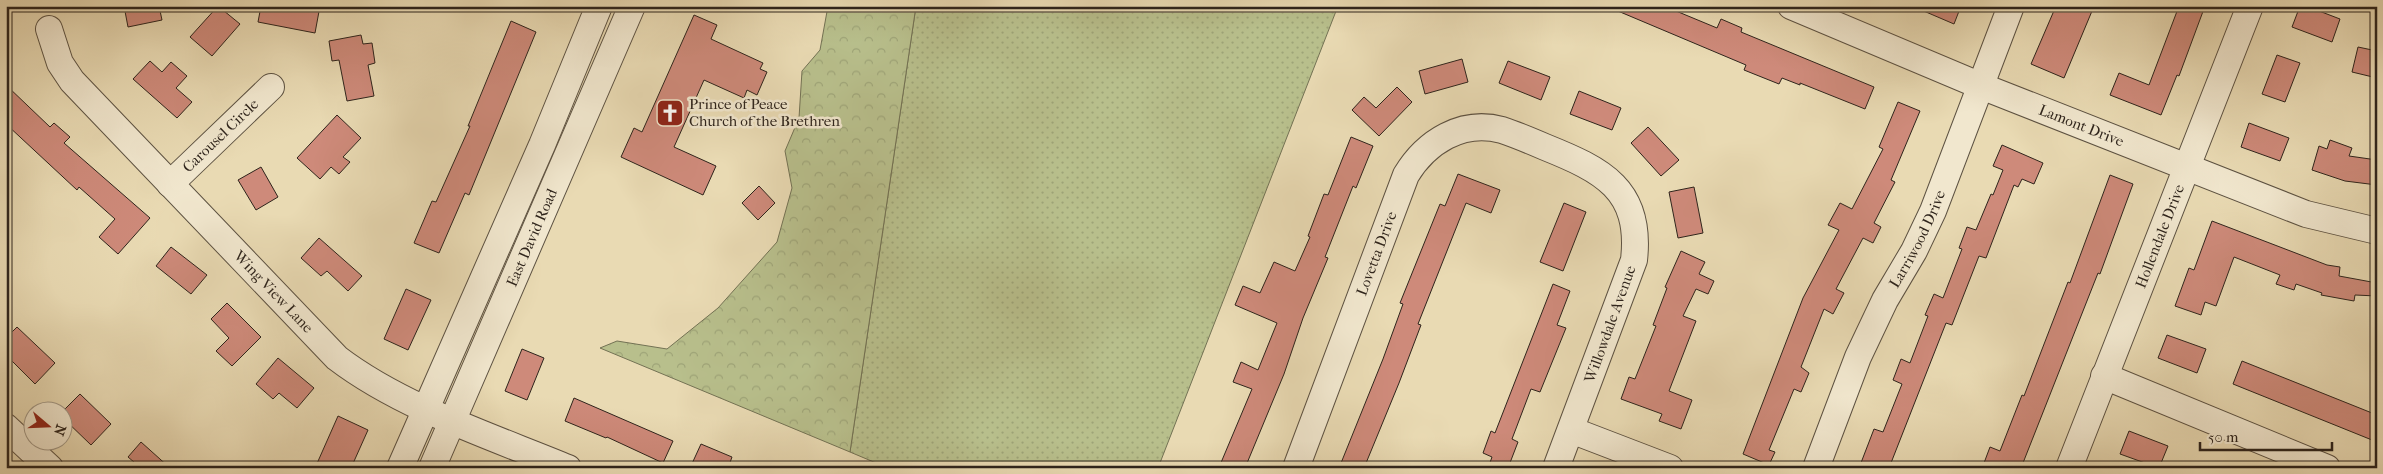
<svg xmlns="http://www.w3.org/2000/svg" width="2383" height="474" font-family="'IM FELL French Canon',serif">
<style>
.grass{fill:url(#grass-dots);stroke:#737254}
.forest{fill:url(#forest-crowns);stroke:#737254}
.building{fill:#ce8a7a;stroke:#2e241c}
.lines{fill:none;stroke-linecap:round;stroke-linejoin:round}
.minor-casing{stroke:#5d5242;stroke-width:28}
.minor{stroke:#f1e7ce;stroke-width:26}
.labels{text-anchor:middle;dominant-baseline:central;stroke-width:5;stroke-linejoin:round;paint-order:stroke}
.poi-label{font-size:15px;fill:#2e241c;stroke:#f1e7ce;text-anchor:start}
.street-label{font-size:15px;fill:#2e241c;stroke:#f1e7ce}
</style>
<defs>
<pattern id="grass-dots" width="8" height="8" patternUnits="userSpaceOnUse" patternTransform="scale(1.25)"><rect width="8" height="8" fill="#b8bf8c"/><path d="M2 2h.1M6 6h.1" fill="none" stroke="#9ea478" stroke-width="1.8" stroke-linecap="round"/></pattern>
<pattern id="forest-crowns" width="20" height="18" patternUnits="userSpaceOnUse" patternTransform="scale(1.25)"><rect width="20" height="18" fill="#b8bf8c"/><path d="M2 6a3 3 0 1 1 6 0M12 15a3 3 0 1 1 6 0" fill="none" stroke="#9ea478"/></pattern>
</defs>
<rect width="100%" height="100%" fill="#e9dab3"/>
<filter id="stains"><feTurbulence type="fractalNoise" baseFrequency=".004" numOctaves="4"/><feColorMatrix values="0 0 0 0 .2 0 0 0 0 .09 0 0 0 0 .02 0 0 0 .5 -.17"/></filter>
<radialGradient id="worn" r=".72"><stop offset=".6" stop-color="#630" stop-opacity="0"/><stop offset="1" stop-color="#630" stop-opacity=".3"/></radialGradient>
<!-- grass -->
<path class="grass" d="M916 6H1338L1158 468H888L850 452Z"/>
<!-- forest -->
<path class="forest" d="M828 6H916L850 452 600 348 617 341 667 349 718 308 777 242 792 188 785 151 799 118 802 71 820 50Z"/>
<!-- building -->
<path class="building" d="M124 6H159L162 20 128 27Z
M218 6 240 24 212 56 190 37Z
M261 6H320L315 33 258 22Z
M1606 6H1664L1717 28 1721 19 1742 28 1741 32 1874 87 1865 109 1800 83V85L1782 78 1779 84 1744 70 1746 65Z
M1912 6H1961L1954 24Z
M2056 6H2080L2092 11 2064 78 2031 64Z
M2179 6H2205L2179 76 2177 75 2161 115 2110 95 2119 73 2149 85Z
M2300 6H2306L2340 19 2332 42 2292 27Z
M694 15 717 25 711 39 763 63 760 69 767 72 757 95 747 90 744 98 704 80 674 147 716 166 703 195 621 157 634 128 642 132Z
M511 21 536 32 469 195 465 193 439 253 414 243 432 201 436 202 470 126H468Z
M361 35 363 44 372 43 375 63 368 65 374 96 347 101 339 60 332 61 329 41Z
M2358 47 2377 51V78L2352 72Z
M2277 55 2300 63 2285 102 2262 94Z
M1462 59 1468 82 1425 94 1419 71Z
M150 61 162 72 171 62 187 76 176 88 192 102 177 118 133 79Z
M1508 61 1550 77 1541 100 1499 83Z
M6 85 50 127 54 123 70 137 64 143 150 218 118 254 99 237 115 219 79 187 77 190 6 124Z
M1397 87 1412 102 1379 136 1352 110 1364 97 1376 108Z
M1579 91 1621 108 1612 130 1570 114Z
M1898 102 1920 111 1891 180 1895 182 1874 223 1881 227 1873 243 1863 238 1836 289 1844 293 1833 314 1824 309 1801 367 1809 373 1801 392 1794 389 1769 450 1775 452 1769 465 1743 454 1803 298 1839 230 1828 225 1840 203 1852 209 1883 149 1879 147Z
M337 115 361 138 343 157 350 162 339 174 331 167 320 179 297 158Z
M2249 123 2289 138 2280 161 2241 147Z
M1648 127 1679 160 1661 176 1631 143Z
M1351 137 1373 146 1356 188 1353 186 1325 257 1328 258 1303 318 1284 374 1245 468H1229L1220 465 1252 389 1233 382 1241 362 1258 370 1277 323 1235 305 1243 286 1260 293 1274 262 1295 271 1310 237 1308 236 1324 194 1328 195Z
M2330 140 2352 148 2349 156 2377 160V185L2345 181 2312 170 2319 146 2327 149Z
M2002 145 2043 163 2034 184 2022 179 2018 187 2014 185 1986 258 1979 256 1952 325 1946 323 1889 468H1859L1874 429 1883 432 1902 384 1893 380 1901 359 1910 363 1928 316 1925 315 1934 294 1943 298 1962 249 1959 248 1967 227 1976 230 1991 194 1993 195 2003 170 1993 166Z
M261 167 278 197 256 210 238 180Z
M1458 174 1500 190 1491 213 1466 203 1418 324 1421 325 1399 383 1364 468H1339L1383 359 1403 304 1400 303 1440 204 1445 206Z
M2110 175 2133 184 2100 274 2098 273 2021 468H1995L1984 463 1990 447 2000 451 2022 395 2024 396 2068 282 2070 283Z
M759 186 775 203 758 220 742 203Z
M1694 187 1703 233 1678 238 1669 192Z
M1564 203 1586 212 1563 271 1540 262Z
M2212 221 2327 265 2340 267 2339 276 2377 283V296L2355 295 2354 301 2321 295 2322 293 2296 284 2294 290 2276 284 2280 275 2234 257 2216 306 2205 302 2201 315 2175 306 2189 268 2194 270Z
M319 238 362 276 348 291 327 271 321 276 301 258Z
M171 247 207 275 191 294 156 266Z
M1681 251 1705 262 1699 274 1714 281 1708 294 1696 289 1683 316 1696 321 1669 391 1692 400 1681 429 1659 421 1662 414 1621 399 1629 377 1635 379 1656 326 1653 325 1667 288 1665 287Z
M1553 284 1570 291 1557 325 1566 328 1540 392 1531 389 1512 439 1518 442 1508 468H1488L1492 457 1483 453 1491 431 1495 433Z
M406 289 431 300 408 350 384 339Z
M227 303 261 337 232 366 216 351 229 338 211 319Z
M17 327 55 363 35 384 6 355V338Z
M2167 335 2206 349 2197 373 2158 358Z
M522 349 544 358 527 400 505 391Z
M278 358 314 388 297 408 279 393 273 399 256 384Z
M2242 361 2377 415V427L2372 440 2233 384Z
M80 394 111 424 91 445 62 417V412Z
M574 398 673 441 663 463 607 437 606 438 565 421Z
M338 416 368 430 351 468H315Z
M2129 431 2168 446 2159 468 2120 454Z
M141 442 170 468H141L128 457Z
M701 444 732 457 728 468H690Z"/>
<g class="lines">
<!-- minor casing -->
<g class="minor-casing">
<g id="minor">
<path id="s1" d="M1791 6 1981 86 2306 214 2377 231"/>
<path id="s2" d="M49 29 60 63 72 81 337 358C401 407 493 437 568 468"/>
<path id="s3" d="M170 184 271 87"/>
<path d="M2104 376 2327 468"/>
<path d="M6 427 50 468"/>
<path d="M1571 430 1670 468"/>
<path d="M400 468 542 145 599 6"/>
<path id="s4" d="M432 468 632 6"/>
<path id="s5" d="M1296 468 1406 175C1426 142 1462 119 1502 130 1517 135 1531 141 1545 147 1602 170 1642 189 1634 260L1556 468"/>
<path id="s6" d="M1816 468 1858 357 1885 300 1914 251 1933 211 2011 6"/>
<path id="s7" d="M2069 468 2250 6"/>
</g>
</g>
<!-- minor -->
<use href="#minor" class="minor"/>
</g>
<!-- icons -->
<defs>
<g id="church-square" transform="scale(1.4375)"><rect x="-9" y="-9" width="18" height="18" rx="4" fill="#8f2418" stroke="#f1e7ce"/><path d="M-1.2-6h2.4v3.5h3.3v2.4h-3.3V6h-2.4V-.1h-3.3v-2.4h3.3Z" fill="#fff"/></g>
</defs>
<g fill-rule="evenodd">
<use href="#church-square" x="670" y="113"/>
</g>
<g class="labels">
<!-- poi labels -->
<g class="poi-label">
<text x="689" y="104">Prince of Peace<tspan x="689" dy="17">Church of the Brethren</tspan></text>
</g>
<!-- street labels -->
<g class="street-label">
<text stroke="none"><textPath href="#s1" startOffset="314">Lamont Drive</textPath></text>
<text stroke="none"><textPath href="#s3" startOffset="70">Carousel Circle</textPath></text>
<text stroke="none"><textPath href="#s4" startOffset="251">East David Road</textPath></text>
<text stroke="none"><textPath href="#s7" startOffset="249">Hollendale Drive</textPath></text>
<text stroke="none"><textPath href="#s6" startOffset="251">Larriwood Drive</textPath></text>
<text stroke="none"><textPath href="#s5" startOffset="229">Lovetta Drive</textPath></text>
<text stroke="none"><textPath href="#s2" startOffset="349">Wing View Lane</textPath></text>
<text transform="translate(1610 324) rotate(-70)">Willowdale Avenue</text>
</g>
</g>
<!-- margin -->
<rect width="2383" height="474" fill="none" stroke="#e9dab3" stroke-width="25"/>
<rect x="8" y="8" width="2368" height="459" fill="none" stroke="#2e241c" stroke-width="2.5"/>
<rect x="12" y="12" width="2358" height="449" fill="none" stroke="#2e241c"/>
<!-- north arrow -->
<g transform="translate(48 426) rotate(109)"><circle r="24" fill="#f1e7ce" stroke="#a39987"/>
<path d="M0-4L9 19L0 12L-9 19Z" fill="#8f2418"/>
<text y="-8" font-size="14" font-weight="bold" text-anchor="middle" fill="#2e241c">N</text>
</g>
<!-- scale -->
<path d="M2200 442v8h132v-8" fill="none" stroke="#2e241c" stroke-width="2.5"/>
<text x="2208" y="442" font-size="15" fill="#2e241c" stroke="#f1e7ce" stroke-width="4" paint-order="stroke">50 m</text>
<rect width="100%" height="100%" filter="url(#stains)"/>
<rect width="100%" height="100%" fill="url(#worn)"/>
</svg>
